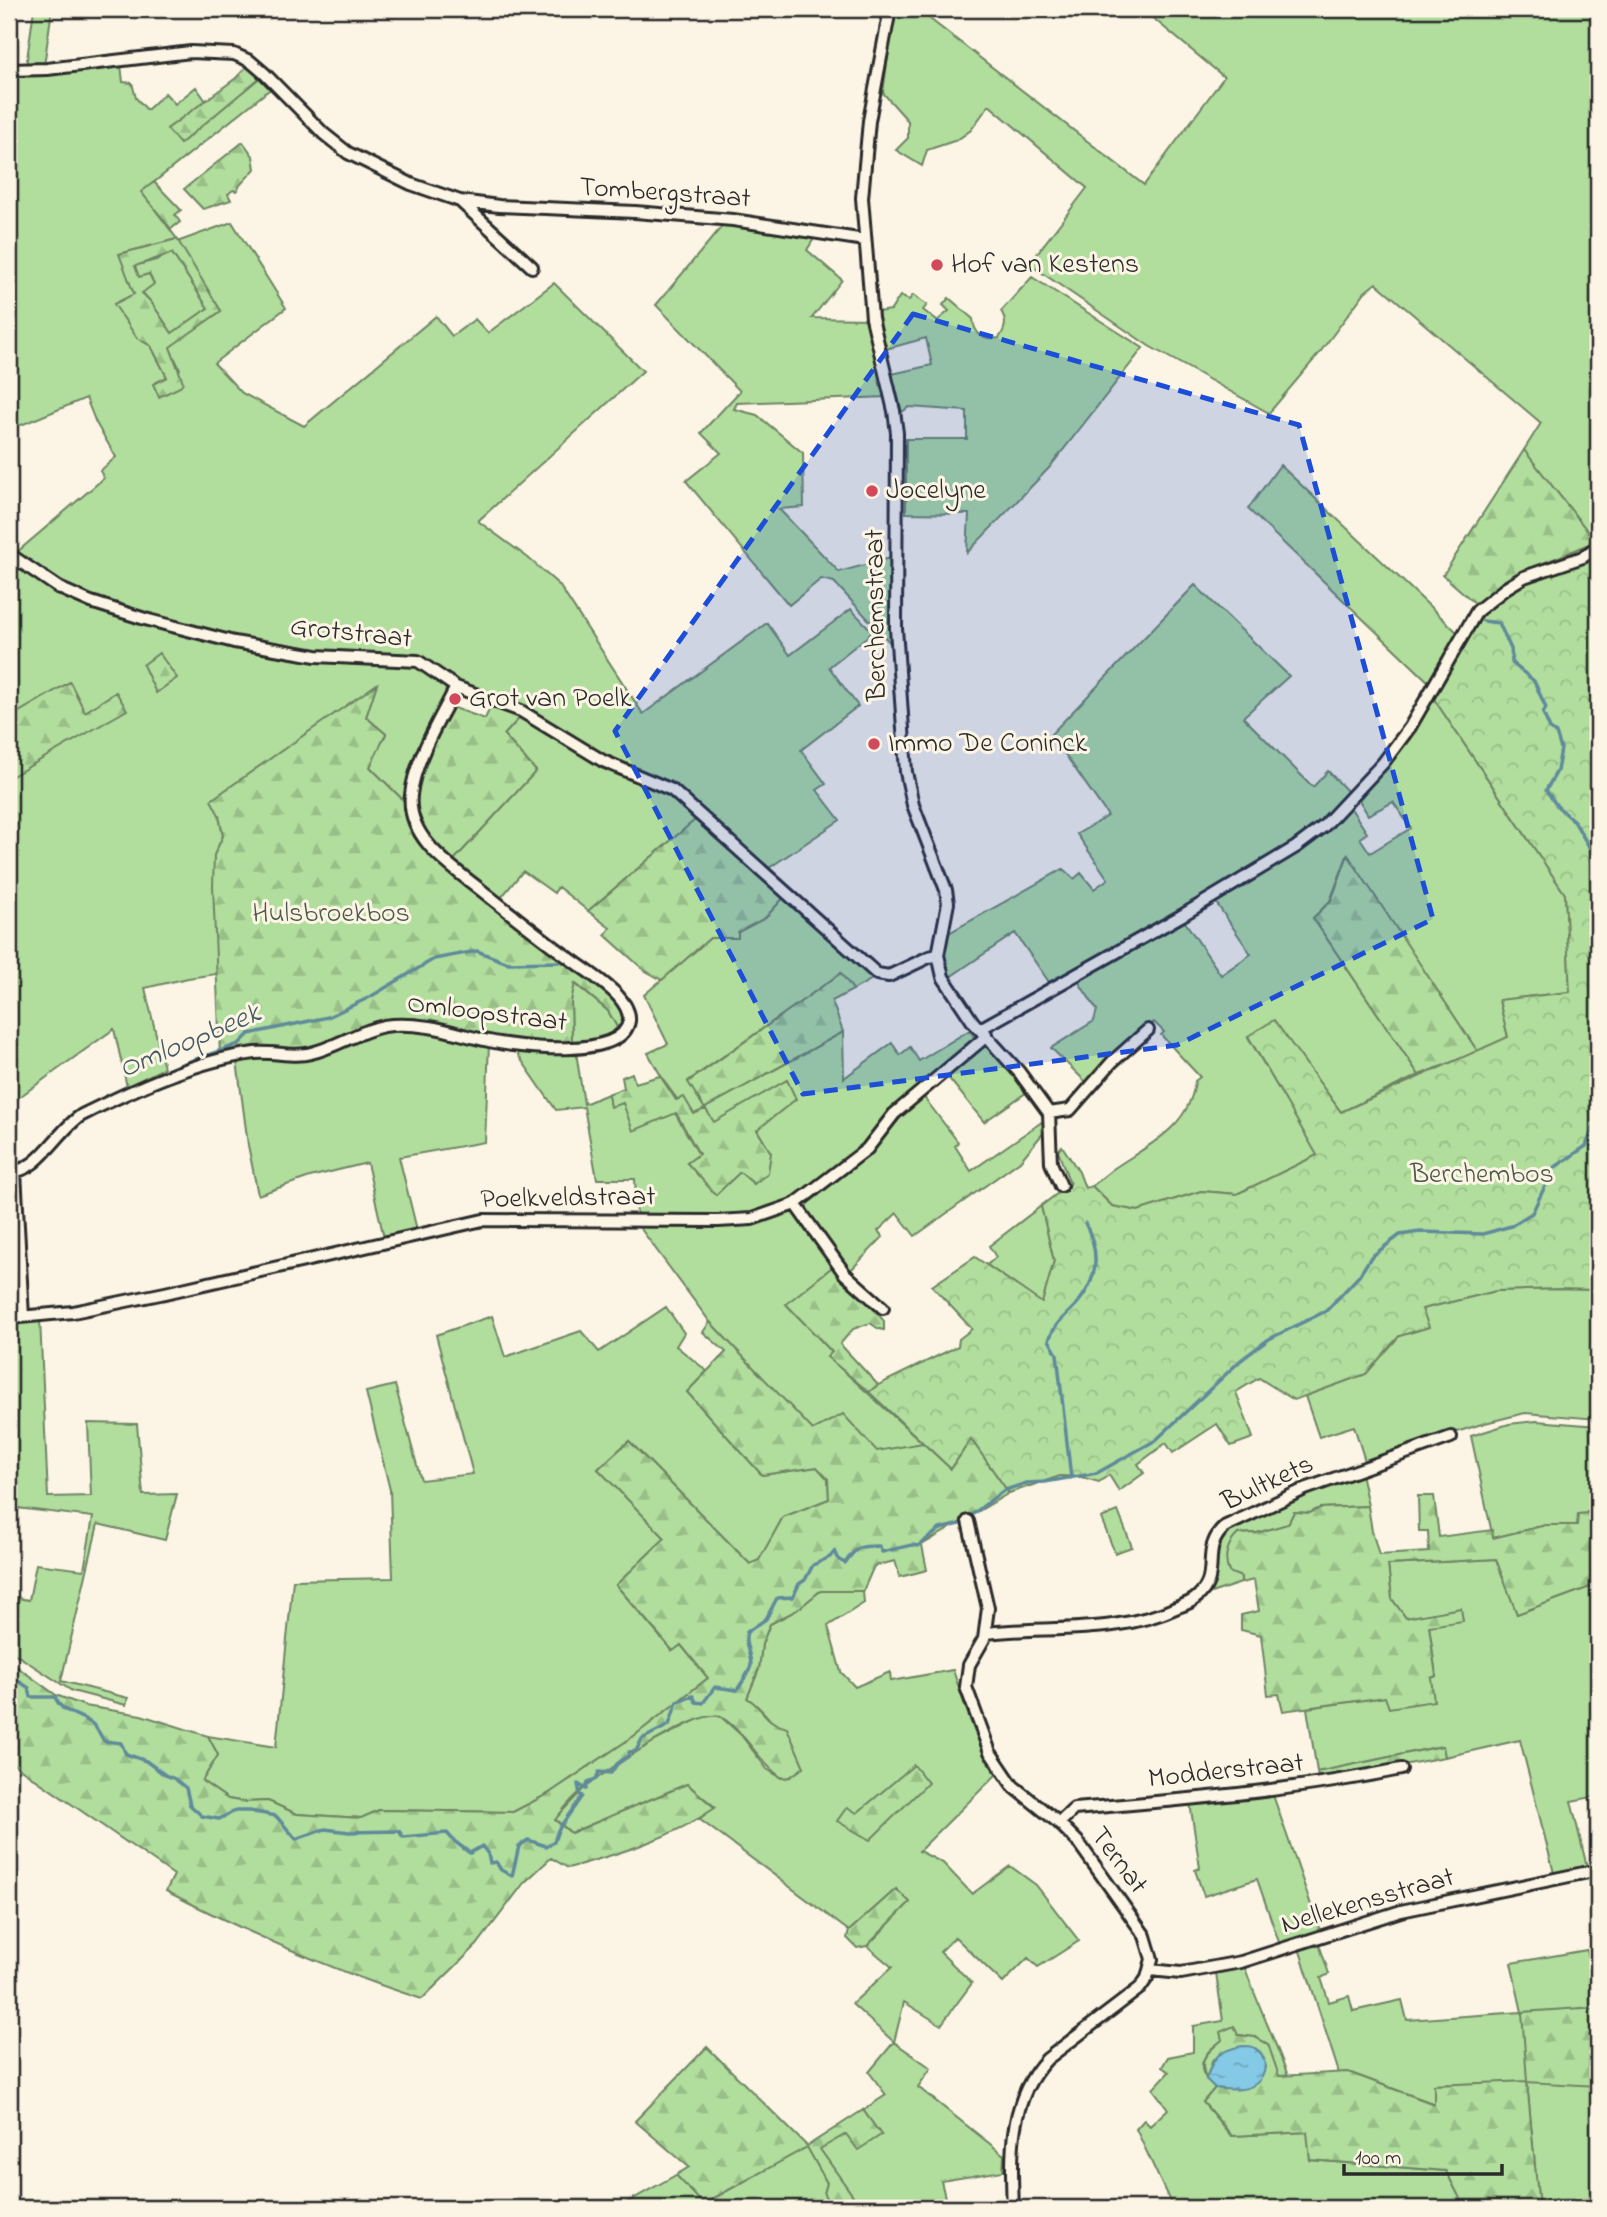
<svg xmlns="http://www.w3.org/2000/svg" width="1607" height="2217" font-family="'Indie Flower',sans-serif">
<style>
.green{fill:#b1de9d;stroke:#6e8464;stroke-width:2}
.forest{fill:url(#forest-firs);stroke:#6e8464;stroke-width:2;fill-rule:evenodd}
.park{fill:url(#park-crowns);stroke:#6e8464;stroke-width:2}
.water{fill:url(#water-ripples);stroke:#608a9b;stroke-width:2}
.lines{fill:none;stroke-linecap:round;stroke-linejoin:round}
.stream{stroke:#608a9b;stroke-width:3.5}
.minor-casing{stroke:#2b2b2b;stroke-width:16}
.minor{stroke:#fcf5e5;stroke-width:10}
.marked{fill:#1d4ed8;fill-opacity:0.2;stroke:#1d4ed8;stroke-width:5;stroke-dasharray:14 9;stroke-linejoin:round}
.poi-dot{fill:#d1495b;stroke:#fcf5e5;stroke-width:2.5}
.labels{text-anchor:middle;dominant-baseline:central;stroke-width:6;stroke-linejoin:round;paint-order:stroke}
.street-label{font-size:28px;fill:#2b2b2b;stroke:#fcf5e5}
.poi-label{font-size:28px;fill:#2b2b2b;stroke:#fcf5e5;text-anchor:start}
.park-label{font-size:28px;fill:#4c5848;stroke:#fcf5e5}
.water-label{font-size:30px;font-style:italic;fill:#465a63;stroke:#fcf5e5}
</style>
<defs>
<pattern id="forest-firs" width="22" height="20" patternUnits="userSpaceOnUse" patternTransform="scale(1.75)"><rect width="22" height="20" fill="#b1de9d"/><path d="M5 1l3.5 6h-7zM16 11l3.5 6h-7z" fill="#98bf87"/></pattern>
<pattern id="park-crowns" width="20" height="18" patternUnits="userSpaceOnUse" patternTransform="scale(1.75)"><rect width="20" height="18" fill="#b1de9d"/><path d="M2 6a3 3 0 1 1 6 0M12 15a3 3 0 1 1 6 0" fill="none" stroke="#98bf87"/></pattern>
<pattern id="water-ripples" width="26" height="14" patternUnits="userSpaceOnUse" patternTransform="scale(1.75)"><rect width="26" height="14" fill="#84c9e5"/><path d="M2 4q2-2 4 0t4 0M15 11q2-2 4 0t4 0" fill="none" stroke="#6ca3ba"/></pattern>
</defs>
<rect width="100%" height="100%" fill="#fcf5e5"/>
<filter id="ink" filterUnits="userSpaceOnUse"><feTurbulence type="fractalNoise" baseFrequency=".0143" numOctaves="2"/><feDisplacementMap in="SourceGraphic" scale="14" xChannelSelector="R" yChannelSelector="G"/><feConvolveMatrix kernelMatrix="1 2 1 2 8 2 1 2 1" color-interpolation-filters="sRGB"/></filter>
<g filter="url(#ink)">
<!-- green -->
<path class="green" d="M34 9H52L44 66H26Z
M894 9H917L1144 185 1224 77 1142 9H1598V348L1589 351 1598 366V540L1596 542 1524 450 1541 423 1376 283 1365 292 1318 355 1269 413 1149 346 1029 264 1087 188 989 105 971 130 957 140 927 150 922 166 896 150 908 138V121L883 93Z
M121 65 123 82 132 83 136 98 147 110 165 93 175 104 196 87 206 101 167 129 263 75 274 86 142 192 177 239 120 254 134 294 137 338 151 346 167 377 154 384 159 397 180 369 169 347 221 311 177 242 232 222 286 308 214 363 242 393 304 426 436 316 452 336 475 319 488 333 554 283 643 371 478 521 527 557 559 585 643 714 767 623 790 655 851 609 873 632 829 667 858 706 801 750 826 784 817 790 840 820 766 870 679 788 625 767 460 684 426 660 408 655 322 653 236 639 83 594 59 584 16 553 104 478 100 471 116 457 96 423 86 398 9 430V76L49 75Z
M723 225 815 237 807 250 842 280 812 318 868 319 887 397 737 403 734 409 757 415 803 453 804 507 779 509 839 572 894 557 893 646 834 582 821 579 789 605 686 481 721 453 701 433 740 391 656 305Z
M172 253 208 308 172 334 151 302 142 292 149 274 138 278 134 266 156 260Z
M1032 277 1143 348 1049 468 967 553 969 514 906 513V439H967V411L909 407 902 412 892 374 932 365 926 338 886 349 877 312 891 310 900 296 909 300 913 295 927 305 923 310 937 321 949 311 943 305 949 298 973 319C974 334 983 340 999 338 1006 328 1007 321 1001 311Z
M1280 465 1459 634 1432 685 1248 509Z
M9 559 51 590 95 608 223 644 415 665 442 683 446 690 406 803 369 766 386 734 366 717 376 685 219 815 223 836 214 856 217 974 188 978 145 988 164 1068 127 1087 114 1029 11 1103H9V778L126 709 85 712 69 683 9 718Z
M1195 585 1289 676 1243 717 1313 787 1328 771 1350 794 1300 838 1135 936 1049 982 1015 933 950 977 943 961 949 933 1063 869 1074 879 1081 873 1094 889 1108 879 1077 834 1108 816 1051 734Z
M1434 699 1565 894 1570 992 1499 1000 1508 1037 1478 1052 1347 856 1330 901 1313 918 1419 1075 1341 1112 1274 1021 1248 1037 1318 1155 1237 1194 1201 1191 1138 1211 1112 1206 1092 1186C1101 1179 1109 1171 1119 1165 1152 1143 1190 1126 1195 1081L1200 1077 1161 1035 1164 1032 1154 1022 1128 1044 1089 1085 1051 1048 1094 1021 1097 1010 1076 978 1183 919 1221 975 1251 954 1215 901 1246 884 1312 842 1350 807 1367 833 1360 838 1370 853 1411 828 1393 802 1368 815 1359 800 1410 739Z
M521 716 672 796 695 820 588 911 558 887 554 893 523 871 500 899 452 862 536 771 504 735Z
M785 896 874 978 853 990 841 974 688 1081 705 1108 843 1032 844 1078 892 1043 900 1055 910 1047 919 1061 970 1030 974 1037 973 1041 894 1108 862 1146 797 1196 783 1203 761 1210 732 1216 637 1217 635 1179H597L584 1107 556 1110 518 1055 520 1048 576 1052 584 1104 608 1094 610 1107 623 1103 675 1113 699 1155 687 1163 716 1194 740 1172 754 1184C775 1159 774 1158 757 1130L795 1099 787 1081 713 1123C676 1107 667 1087 648 1053L668 1044 644 995 710 938H738V932L765 918Z
M574 983 608 1011 617 1027C608 1041 587 1041 572 1044L571 1001Z
M421 1029 489 1043 485 1142 399 1157 417 1230 384 1238 367 1163 310 1177 258 1195 248 1145 237 1061 263 1056 289 1059 382 1030Z
M985 1043 1030 1090 984 1122 947 1076Z
M923 1096 958 1142 955 1146 971 1171 1046 1119 1045 1131 1020 1161 915 1236 897 1213 878 1231 883 1237 850 1271 806 1211 805 1206 867 1157 901 1117Z
M1041 1206 1054 1261 1042 1304 987 1265 996 1257 989 1246Z
M795 1209 836 1264 787 1305 832 1352 828 1357 923 1443 877 1452 813 1431 710 1322 638 1225H754Z
M1558 1289 1598 1290V1419L1525 1413 1485 1423 1365 1461 1354 1426 1319 1437 1305 1396 1366 1374 1399 1336 1428 1327 1422 1309 1496 1291Z
M666 1307 684 1333 676 1346 707 1371 687 1392 762 1475 817 1467 828 1479 829 1499 783 1517 759 1561 750 1564 629 1441 598 1469 665 1538 616 1585 672 1651 681 1645 708 1678 634 1736 548 1794 513 1812 379 1810 362 1818 297 1814 268 1801 245 1802 228 1799 202 1781 218 1755 208 1736 276 1747 293 1580 393 1578 390 1490 366 1392 395 1385 421 1480 473 1474 436 1335 492 1316 505 1357 581 1331 599 1352Z
M40 1319 48 1497 91 1496 88 1423 137 1424 143 1495 177 1494 165 1540 98 1524 61 1681 128 1698 126 1705 72 1691 9 1650V1630L17 1598 29 1600 36 1564 84 1570 93 1517 9 1507V1322Z
M1536 1421 1598 1426V1512H1587L1577 1525 1572 1526 1546 1525 1493 1538 1471 1436 1509 1424Z
M1361 1473 1368 1506 1320 1508 1310 1513 1294 1512 1288 1524 1257 1533 1238 1534 1241 1583 1211 1593 1215 1547 1226 1531 1302 1494Z
M1118 1511 1132 1547 1115 1553 1101 1518Z
M1496 1559 1517 1614 1598 1584V1796L1571 1801 1587 1867 1554 1873 1520 1740 1445 1757 1442 1746 1317 1772 1307 1708 1385 1697 1436 1676 1429 1626 1461 1609 1406 1618 1392 1599 1388 1565Z
M820 1591H863L864 1603 828 1626 841 1672 855 1687 890 1672 891 1681 953 1670C965 1705 975 1742 997 1774L919 1851 943 1863 972 1894 1010 1866 1036 1885 1079 1941 1038 1967 1028 1958 1003 1983 955 1937 940 1952 972 1983 941 2025 904 2002 894 2042 931 2068 918 2087 1004 2155 1003 2171 941 2181 947 2206 935 2208H860L858 2203 819 2149 846 2134 881 2135 863 2110 886 2095 869 2072 894 2042 852 2004 892 1967 867 1946 909 1903 896 1889 849 1931 699 1819 715 1807 687 1784 571 1833 555 1819 586 1786 643 1747 706 1715 720 1716 741 1735 767 1769 781 1778 790 1777 804 1767C790 1747 766 1709 747 1698L759 1669 762 1644 770 1624 797 1610Z
M1273 1795 1320 1931 1280 1945 1257 1879 1204 1896 1195 1870 1200 1868 1190 1803Z
M1318 1941 1329 1974 1321 1978 1329 2002 1349 1996 1353 2011 1402 2000 1407 2020 1522 2012 1511 1963 1587 1950 1594 1982H1598V2010L1582 2008 1596 2086 1598 2077V2208H1539L1527 2082 1434 2085 1435 2104 1348 2072 1339 2073 1299 1948Z
M1244 1965C1257 2003 1274 2038 1288 2076H1279L1255 2037C1250 2037 1243 2035 1238 2035 1223 2037 1200 2053 1202 2069 1203 2077 1210 2083 1215 2088L1203 2102 1231 2136 1308 2132 1310 2160 1446 2171 1465 2208H1173L1136 2129 1144 2120 1150 2126 1168 2109 1153 2089 1169 2072 1162 2067 1168 2057 1193 2052V2026L1223 2021 1216 1973Z
M807 2146 827 2183 824 2194 831 2208H617L676 2175 704 2204Z"/>
<!-- forest -->
<path class="forest" d="M249 64 263 75 180 144 167 129 236 78Z
M243 142 253 156 255 169 240 185 237 191 233 190 228 194 231 200 203 209 184 189Z
M154 182 181 210 175 215 180 222 171 229 141 192Z
M177 239 221 311 170 347 183 382 180 387 159 397 153 384 167 377 151 346 137 338 114 304 134 294 119 254ZM172 253 208 308 172 333 151 302 142 293 154 284 149 274 139 277 135 266Z
M1524 450 1596 542 1513 575 1502 582 1478 606 1443 575Z
M159 653 177 678 156 693 143 665Z
M70 682 85 712 116 692 127 710 9 778V718Z
M377 684 366 717 386 734 370 767 406 803 418 839 431 855 613 997 621 1011 623 1024 617 1027 608 1011 575 983 571 1001 572 1044 545 1043 485 1036 451 1026 394 1021 376 1022 359 1028 322 1046 297 1049 270 1047 220 1055 213 886 214 855 223 836 219 815 211 800Z
M492 703 521 716 504 735 536 771 452 862C437 849 417 831 415 809 411 774 436 737 449 706L485 719Z
M695 820 785 896 765 918 738 932V938H710L662 980 644 970 605 935 610 928 588 911Z
M1348 855 1478 1052 1419 1075 1313 918 1331 901Z
M841 973 853 990 832 1001 843 1032 705 1108 714 1122 787 1080 796 1099 757 1130 771 1153 768 1173 754 1184 740 1172 716 1195 687 1163 699 1154 676 1113 633 1131 623 1103 610 1107 608 1094 624 1088 622 1077 632 1073 635 1083 660 1076 676 1100 684 1097 694 1114 705 1109 688 1082Z
M836 1264 884 1321V1330L879 1329 870 1323 853 1329 840 1344 878 1385 869 1392 827 1357 832 1352 786 1304Z
M710 1322 813 1430 843 1414 877 1451 923 1443 951 1469 971 1439 1009 1493 922 1545 927 1570 900 1577 895 1561 874 1566 863 1591H820L797 1610 770 1624 762 1644 759 1669 747 1698C766 1710 762 1721 787 1728L804 1767 790 1777 782 1778C758 1762 745 1731 721 1717 701 1706 608 1770 589 1784 576 1794 564 1808 555 1820L571 1833 687 1784 715 1808C672 1838 618 1854 568 1868L551 1858 524 1883 477 1945 422 1999C333 1971 248 1933 166 1891L174 1875 9 1761V1661L56 1695 85 1706 141 1715 208 1736 218 1755 202 1781 228 1799 245 1802 268 1801 297 1814 361 1818 379 1810 513 1812 548 1794 634 1736 708 1678 681 1645 673 1651 616 1585 665 1538 598 1469 629 1441 750 1564 759 1560 783 1517 829 1499 828 1479 817 1467 762 1475 687 1392 726 1352 703 1332Z
M1418 1496H1434L1439 1537 1492 1530 1493 1538 1546 1525H1577L1578 1514 1598 1512V1584L1517 1614 1496 1559 1388 1565 1392 1599 1406 1618 1461 1608 1463 1621 1429 1626 1436 1676 1431 1678 1434 1701 1389 1708 1385 1697 1283 1711 1279 1694 1268 1695 1261 1635 1241 1630V1615L1259 1611 1254 1580 1241 1583V1577L1229 1572C1223 1558 1227 1544 1238 1534L1257 1533 1288 1524 1294 1512 1310 1513 1320 1508 1368 1506 1372 1531 1379 1555 1429 1552 1428 1531H1419Z
M1443 1746 1445 1757 1319 1781 1317 1772Z
M914 1765 928 1783 870 1840 837 1821 847 1807 857 1813Z
M896 1889 910 1902 867 1946 857 1948 847 1938 849 1931Z
M1582 2008 1598 2010 1597 2086 1527 2082 1539 2208H1465L1446 2171 1310 2160 1307 2132 1232 2136 1203 2102 1215 2088C1237 2090 1256 2092 1265 2067L1213 2059 1206 2079C1198 2058 1207 2053 1222 2040L1220 2032 1234 2026 1238 2035 1255 2037 1268 2044 1279 2076 1348 2072 1434 2104V2085L1527 2081 1522 2012Z
M707 2047 807 2146 863 2110 881 2135 858 2150 846 2134 820 2149 858 2203 860 2208H831L824 2194 827 2183 807 2147 703 2204 676 2175 689 2167 635 2121Z"/>
<!-- park -->
<path class="park" d="M1598 540V1290L1558 1289 1496 1291 1422 1309 1429 1327 1399 1336 1366 1374 1294 1400 1259 1378 1236 1392 1253 1438 1231 1446 1217 1424 1173 1453 1166 1443 1138 1464 1144 1473 1119 1491 1109 1475 1099 1482 1081 1477 1060 1476 1009 1493 971 1439 951 1469 869 1392 878 1385 958 1346 959 1339 972 1329 932 1286 975 1257 1042 1303 1054 1261 1041 1206 1070 1184 1058 1151 1062 1146 1079 1172 1085 1188 1092 1186 1112 1206 1138 1211 1201 1191 1237 1194 1317 1155 1248 1036 1274 1020 1341 1112 1508 1037 1499 1000 1570 992 1565 894 1434 699 1502 582Z"/>
<!-- water -->
<path class="water" d="M1242 2046C1246 2046 1250 2046 1253 2047 1269 2055 1268 2076 1254 2085 1243 2092 1227 2089 1215 2088L1206 2079C1214 2056 1218 2051 1242 2046Z"/>
<g class="lines">
<!-- stream -->
<path class="stream" d="M1483 621 1499 623 1511 649 1512 663 1534 681 1546 708 1543 713 1550 729 1556 733 1561 749 1557 771 1546 790 1557 806 1574 821 1598 862
M144 1081 174 1067 239 1044 249 1034 328 1017 370 997 434 959 477 951 508 963 559 962
M14 1166 35 1155
M1071 1478 1057 1354 1049 1340C1055 1324 1060 1321 1072 1309 1098 1283 1102 1255 1085 1223
M973 1514 1003 1491 1026 1483 1045 1482 1097 1473 1156 1440 1241 1360 1269 1339 1326 1311 1359 1276 1371 1257 1400 1235 1420 1232 1483 1234 1511 1226 1532 1213 1554 1168 1586 1146 1598 1115
M9 1683 20 1682 29 1688 31 1697H55C62 1714 77 1713 91 1723 97 1727 100 1735 104 1741L121 1743 126 1754 146 1761 165 1775 175 1779 186 1788 190 1805 202 1816 219 1819 235 1811H250L276 1816 296 1839 325 1829 349 1832 399 1831 403 1837 447 1833 454 1841 470 1853 482 1846 488 1854 490 1863 496 1862 501 1870 512 1876 519 1846 528 1840 546 1846 554 1842 558 1830 582 1796 580 1795 578 1784 586 1789 588 1782 596 1779 599 1772 611 1773 617 1764 628 1756 629 1752 636 1751 642 1739 669 1725 677 1702 693 1696 696 1702 703 1703 715 1687 737 1690C740 1686 751 1669 751 1665 751 1653 743 1644 747 1632L766 1619 777 1598 793 1597 799 1584 805 1580 813 1565 830 1557 835 1551 839 1560 845 1563C857 1546 859 1546 879 1546L882 1552 912 1545 918 1546 940 1529 960 1524 965 1519"/>
<!-- minor casing -->
<g class="minor-casing">
<path id="minor" d="M890 9 869 121 862 198 872 318 894 411 897 433 896 628 906 772 913 805 946 890 948 903 938 955 943 977 973 1022 1019 1072 1049 1113 1051 1163 1061 1186
M9 70 47 69 191 52 234 54 250 61 264 73 324 134 348 153 411 184 460 201 499 206 635 212 733 220 865 240
M460 201 532 267
M9 554 59 588 91 602 145 619 234 642 316 656 418 661 456 687 521 711 603 761 672 790 877 974 889 976 929 957 938 955
M980 1029 1181 916 1296 847 1324 826 1383 763 1410 727 1477 611 1506 588 1524 577 1583 557 1598 546
M1049 1113 1070 1110 1112 1062 1148 1030
M9 1171C37 1175 59 1128 82 1115 134 1089 197 1060 255 1053 274 1051 293 1058 311 1053 337 1047 358 1031 384 1026 398 1024 415 1025 429 1027 449 1030 468 1037 489 1041 516 1047 622 1061 629 1021 630 1011 624 1003 618 996 604 981 585 970 569 958 539 936 510 913 481 890 452 867 406 838 411 795 414 761 441 717 456 687
M15 1172 23 1317
M795 1204 845 1274 883 1308
M9 1318 73 1312 165 1293 483 1220 718 1221 752 1219 795 1204 867 1149 894 1114 982 1040 986 1034
M968 1521 988 1608 984 1639 969 1665 966 1687 990 1752 1013 1786 1059 1823 1078 1842 1145 1936 1152 1959 1147 1978 1140 1988 1047 2059C1008 2100 1011 2156 1013 2208
M986 1633C1049 1626 1119 1635 1178 1607 1184 1605 1192 1602 1197 1597 1223 1575 1198 1549 1226 1526L1305 1489 1451 1437
M1059 1823 1074 1809C1184 1800 1293 1791 1401 1769
M1150 1970 1181 1973 1241 1962 1401 1911 1598 1870"/>
</g>
<!-- minor -->
<use href="#minor" class="minor"/>
</g>
</g>
<!-- marked area -->
<path class="marked" d="M913 314 1299 425 1433 919 1177 1045 803 1094 615 731Z"/>
<!-- markers -->
<g class="poi-dot">
<circle cx="937" cy="265" r="7"/>
<circle cx="872" cy="491" r="7"/>
<circle cx="455" cy="699" r="7"/>
<circle cx="874" cy="744" r="7"/>
</g>
<g class="labels">
<!-- street labels -->
<g class="street-label">
<text transform="translate(665 194) rotate(4)">Tombergstraat</text>
<text transform="translate(877 615) rotate(-91)">Berchemstraat</text>
<text transform="translate(351 634) rotate(6)">Grotstraat</text>
<text transform="translate(487 1014) rotate(7)">Omloopstraat</text>
<text transform="translate(568 1199) rotate(-1)">Poelkveldstraat</text>
<text transform="translate(1268 1484) rotate(-25)">Bultkets</text>
<text transform="translate(1226 1772) rotate(-6)">Modderstraat</text>
<text transform="translate(1118 1861) rotate(53)">Ternat</text>
<text transform="translate(1368 1902) rotate(-16)">Nellekensstraat</text>
</g>
<!-- poi labels -->
<g class="poi-label">
<text x="951" y="265">Hof van Kestens</text>
<text x="886" y="491">Jocelyne</text>
<text x="469" y="699">Grot van Poelk</text>
<text x="888" y="744">Immo De Coninck</text>
</g>
<!-- park labels -->
<g class="park-label">
<text x="331" y="914">Hulsbroekbos</text>
<text x="1482" y="1175">Berchembos</text>
</g>
<!-- water labels -->
<g class="water-label">
<text transform="translate(190 1042) rotate(-23)">Omloopbeek</text>
</g>
</g>
<!-- margin -->
<rect width="1607" height="2217" fill="none" stroke="#fcf5e5" stroke-width="35"/>
<rect x="18" y="18" width="1572" height="2182" fill="none" stroke="#2b2b2b" stroke-width="2.5" filter="url(#ink)"/>
<!-- scale -->
<path d="M1344 2164v10h158v-10" fill="none" stroke="#2b2b2b" stroke-width="3.5"/>
<text x="1355" y="2164" font-size="21" fill="#2b2b2b" stroke="#fcf5e5" stroke-width="5" paint-order="stroke">100 m</text>
</svg>
